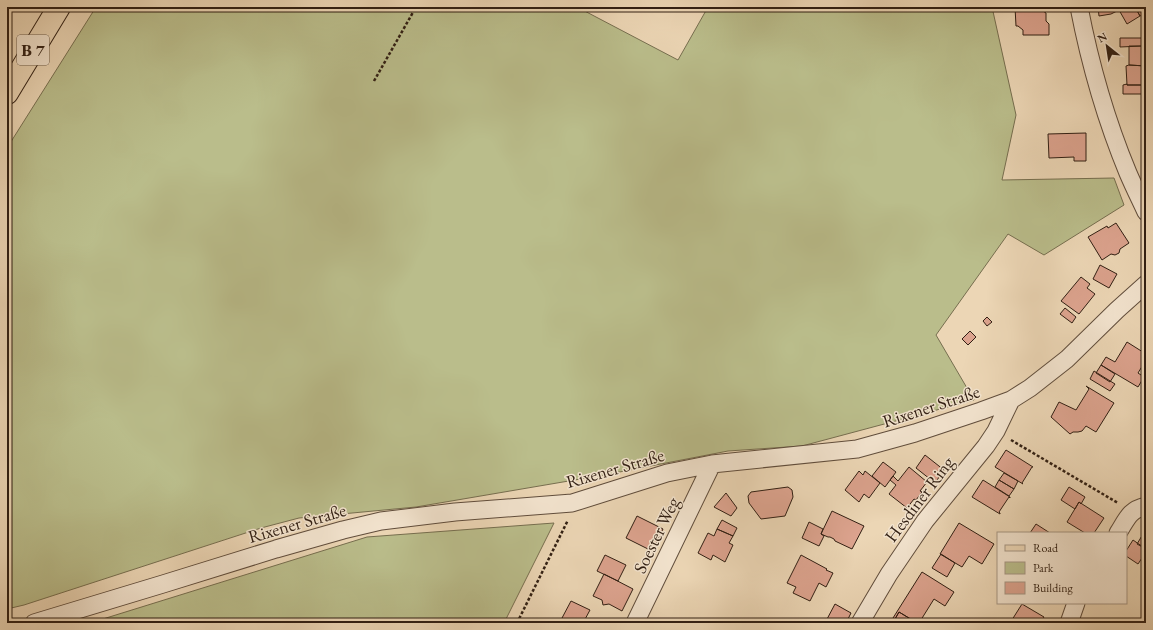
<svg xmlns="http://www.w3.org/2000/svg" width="1153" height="630" font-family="'EB Garamond',serif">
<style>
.green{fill:#babd8b;stroke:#766e4f}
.building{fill:#dca38e;stroke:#311f13}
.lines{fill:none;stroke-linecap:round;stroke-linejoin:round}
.street-casing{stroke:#604d3c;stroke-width:19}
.primary-casing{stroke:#311f13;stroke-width:24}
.path{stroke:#311f13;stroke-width:2.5;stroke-dasharray:3 2;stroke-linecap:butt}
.street{stroke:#f3e4cf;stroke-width:17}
.primary{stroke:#ecd6b5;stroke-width:22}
.labels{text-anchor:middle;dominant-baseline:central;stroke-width:3;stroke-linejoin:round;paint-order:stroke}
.shield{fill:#f3e4cf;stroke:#6b5a4b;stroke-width:1}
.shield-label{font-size:17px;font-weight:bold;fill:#311f13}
.street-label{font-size:18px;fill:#311f13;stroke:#f3e4cf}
</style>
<rect width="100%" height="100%" fill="#ecd6b5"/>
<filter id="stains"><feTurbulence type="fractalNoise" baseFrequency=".005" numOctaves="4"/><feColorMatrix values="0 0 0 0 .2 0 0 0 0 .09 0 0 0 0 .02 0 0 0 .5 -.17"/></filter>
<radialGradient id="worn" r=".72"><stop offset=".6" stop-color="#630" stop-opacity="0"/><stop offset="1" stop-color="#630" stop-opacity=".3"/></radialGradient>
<!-- green -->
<path class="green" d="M96 7H577L678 60 708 7H992L1016 115 1002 180 1114 178 1124 205 1044 255 1008 234 936 335 974 400 802 446 728 451 604 475 416 507 299 518 261 528 24 605 7 609V148Z
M554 523 504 623H90L367 537Z"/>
<!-- building -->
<path class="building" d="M1015 7H1043V11L1046 13V21L1049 24V35H1023V30L1018 26H1016Z
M1098 7H1135L1140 16 1127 24 1119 10 1111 14 1099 16Z
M1135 7H1146V13L1140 16Z
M1120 38H1142V46L1120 47Z
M1129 46H1142V48H1146V66L1129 65Z
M1129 65 1146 66V83H1142L1143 85H1127L1126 66Z
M1127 84V85H1143L1142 94H1123V85Z
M1086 133V161H1074V157L1049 158 1048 134Z
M1116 223 1129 243 1120 249 1119 253 1115 255 1111 254 1102 260 1088 237 1107 226 1108 228Z
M1100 265 1117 274 1109 288 1093 279Z
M1081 277 1090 284 1087 288 1095 294 1079 314 1061 301Z
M1065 308 1076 317 1072 323 1060 314Z
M987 317 992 322 987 326 983 321Z
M970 331 976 337 968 345 962 339Z
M1127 342 1146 354V360L1138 373 1144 377 1138 387 1101 365 1106 357 1115 362Z
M1101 365 1115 374 1110 382 1096 373Z
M1094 371 1115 384 1110 391 1090 379Z
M1086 386 1114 403 1096 432 1086 426 1082 431 1078 432H1073L1070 434 1051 417 1059 402 1076 410 1089 389Z
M1006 450 1033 467H1032L1022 483 1023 484 995 467Z
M925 455 944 470 935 483 916 468Z
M883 462 896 472 885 487 872 476Z
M909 467 927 482 920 491 922 492 916 500 914 499 907 508 889 494 896 485 890 480 893 476 898 481Z
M859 471 863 475 865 471 880 483 869 498 864 494 859 502 845 490Z
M1004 473 1018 481 1014 489 999 480Z
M983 480 1010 497V498L1009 497 999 512 1000 513V514L972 497Z
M999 480 1014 489 1009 496 995 487Z
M788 487 792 490 793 497 785 516 761 519 749 503 748 496 751 492Z
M1069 487 1085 497 1081 504 1079 502 1075 509 1061 500Z
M726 493 737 508 731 516 714 507Z
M1079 502 1104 518 1094 533H1085L1067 522Z
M832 511 864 526 852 549 835 541 834 539 830 537H828L821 534Z
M637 516 663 529 652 551 626 538Z
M722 520 737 528 733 536 717 529Z
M809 522 823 529 821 534 824 536 819 546 802 538Z
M959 523 994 544 982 564 969 556 962 567 940 554Z
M1036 524 1050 533H1030Z
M717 529 733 536 729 543 733 545 725 562 713 555 711 560 698 553 708 533 714 536Z
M1146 529V549L1137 544Z
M1133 540 1146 549V552L1138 564 1126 556V551Z
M941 554 955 563 947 577 932 568Z
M605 555 626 565 618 581 597 571Z
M801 555 827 569 826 570 833 573 826 587 819 583 810 601 793 593 796 587 787 583Z
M922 572 954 592 945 606 934 599 919 623H917L899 612 895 619 893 618Z
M604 574 633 589 622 611 609 604 603 605 602 600 593 596Z
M571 601 590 610 583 623H576L572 621V622L562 618Z
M835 604 851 613 846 623H830L826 621Z
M1022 604 1044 617 1040 623H1010Z
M899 612 914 621 913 623H898L893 620V618L895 619Z"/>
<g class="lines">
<!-- street casing -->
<g class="street-casing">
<path id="street" d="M1079 7C1090 64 1106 120 1128 173 1134 187 1140 199 1146 212
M1118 533C1127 519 1129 510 1146 506
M34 623 163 584 276 549 343 530 381 521 455 512 572 503 667 473 712 464 857 449 915 433 981 411 1011 400 1030 388 1067 359 1117 310 1146 284
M635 623 712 464
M860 623 889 574 925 521 986 446 996 431 1011 400
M1069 623 1076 603"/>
</g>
<!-- primary casing -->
<g class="primary-casing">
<path id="primary" d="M7 93 59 7"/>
</g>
<!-- path -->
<path class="path" d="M374 81 416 7
M1011 440 1118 503
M517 623 568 520"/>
<!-- street -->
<use href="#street" class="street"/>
<!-- primary -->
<use href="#primary" class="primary"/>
</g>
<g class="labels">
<!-- shield labels -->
<rect class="shield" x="17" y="35" width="32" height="30" rx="3"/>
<g class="shield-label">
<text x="33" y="50">B 7</text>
</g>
<!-- street labels -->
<g class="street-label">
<text transform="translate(931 406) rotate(-18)">Rixener Straße</text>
<text transform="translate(615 468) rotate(-16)">Rixener Straße</text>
<text transform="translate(919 499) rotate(-53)">Hesdiner Ring</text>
<text transform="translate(297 523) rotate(-16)">Rixener Straße</text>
<text transform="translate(656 535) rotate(-64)">Soester Weg</text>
</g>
</g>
<!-- margin -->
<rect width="1153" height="630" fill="none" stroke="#ecd6b5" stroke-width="24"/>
<rect x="8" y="8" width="1137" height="614" fill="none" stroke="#311f13" stroke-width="2"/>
<rect x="12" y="12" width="1129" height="606" fill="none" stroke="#311f13"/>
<!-- legend -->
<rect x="997" y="532" width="130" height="72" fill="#f3e4cf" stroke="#a59584"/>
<rect x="1005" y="545" width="20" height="6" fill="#ecd6b5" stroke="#a59584"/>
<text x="1033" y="552" font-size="12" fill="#311f13">Road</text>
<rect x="1005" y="562" width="20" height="12" fill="#babd8b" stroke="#a59584"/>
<text x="1033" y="572" font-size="12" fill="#311f13">Park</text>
<rect x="1005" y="582" width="20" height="12" fill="#dca38e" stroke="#a59584"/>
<text x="1033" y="592" font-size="12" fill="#311f13">Building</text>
<!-- north arrow -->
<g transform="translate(1107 46) rotate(330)" stroke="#f3e4cf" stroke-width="3" paint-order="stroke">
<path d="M0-3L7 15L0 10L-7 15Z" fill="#311f13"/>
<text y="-6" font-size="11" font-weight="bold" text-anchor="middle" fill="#311f13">N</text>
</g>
<rect width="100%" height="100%" filter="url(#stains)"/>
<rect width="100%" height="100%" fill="url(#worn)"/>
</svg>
